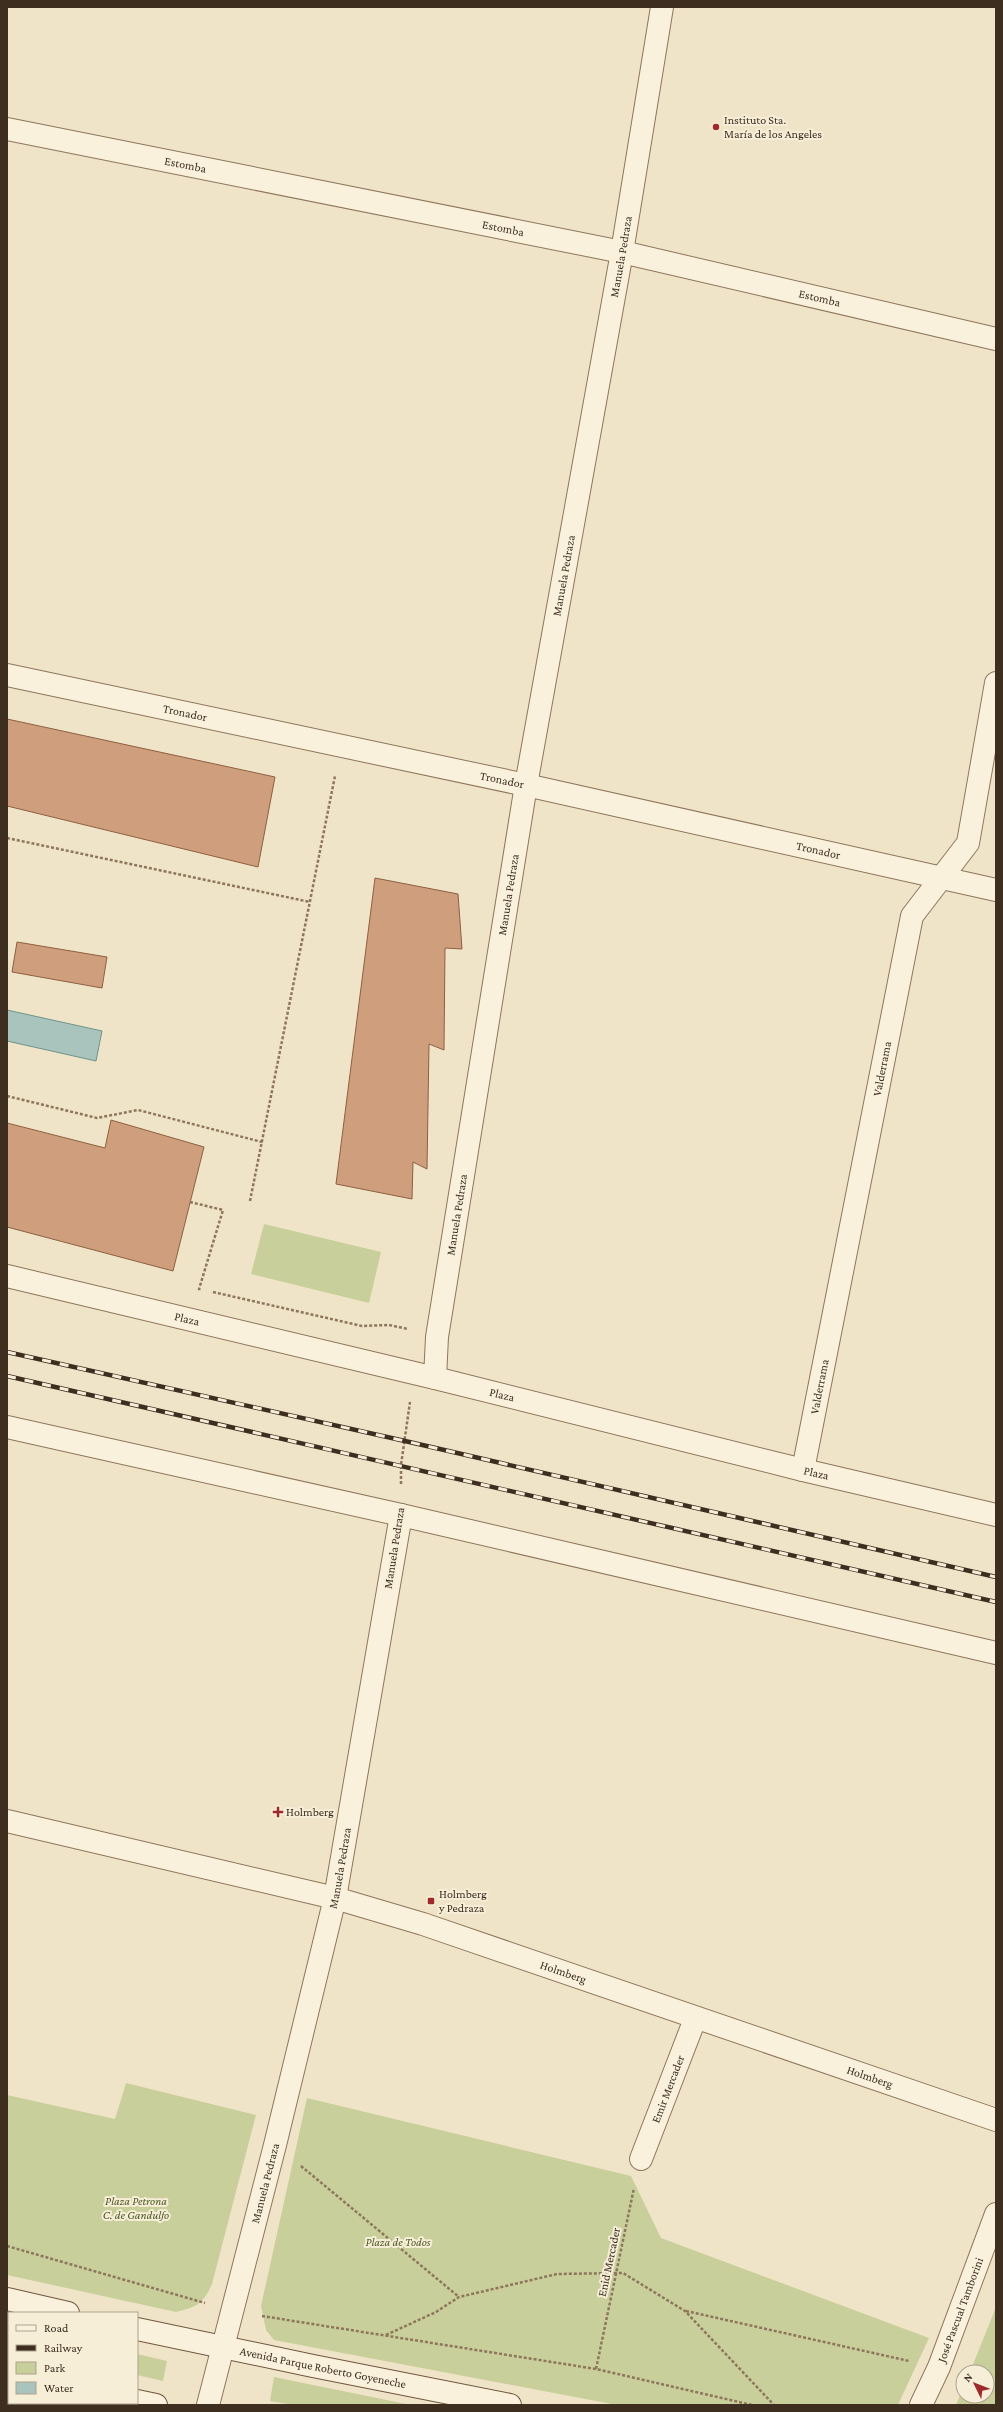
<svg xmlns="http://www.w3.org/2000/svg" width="1003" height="2412" font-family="'Crimson Pro',serif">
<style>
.green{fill:#c9cf9b}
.water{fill:#a9c4bc;stroke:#6f938a}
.building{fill:#cf9f7d;stroke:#8d5f41}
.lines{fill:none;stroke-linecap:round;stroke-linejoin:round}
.minor-casing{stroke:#8d765c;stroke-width:24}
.secondary-casing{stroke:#6f573f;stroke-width:24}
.path{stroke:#8d765c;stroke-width:2.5;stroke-dasharray:3 2;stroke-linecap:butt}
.minor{stroke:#faf1dc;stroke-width:22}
.secondary{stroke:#faf1dc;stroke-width:22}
.rail-casing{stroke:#3d2e20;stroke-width:4.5}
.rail{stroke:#f7eed8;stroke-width:3;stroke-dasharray:9;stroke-linecap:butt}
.poi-dot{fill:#9e2a2b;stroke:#f7eed8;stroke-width:1.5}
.labels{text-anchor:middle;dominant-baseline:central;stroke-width:4;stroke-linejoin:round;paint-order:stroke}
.poi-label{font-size:12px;fill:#3d2e20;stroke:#f7eed8;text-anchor:start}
.street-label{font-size:12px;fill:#3d2e20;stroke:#f7eed8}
.park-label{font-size:12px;font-style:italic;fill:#4d5a26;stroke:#f7eed8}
</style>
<rect width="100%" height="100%" fill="#f0e4c8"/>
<!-- green -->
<path class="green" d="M264 1224 381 1252 369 1303 251 1274Z
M126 2083 256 2115 212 2284C203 2304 197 2307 176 2312L7 2275V2095L115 2119Z
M307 2098 631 2176 661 2238 929 2338 898 2405H617L274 2340 266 2330 261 2306Z
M996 2307V2405H956L963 2388V2396H987V2372H970Z
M137 2354 167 2361 163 2381 137 2375Z
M274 2377 411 2405H293L270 2401Z"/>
<!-- water -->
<path class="water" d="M7 1010 102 1031 96 1061 7 1041Z"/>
<!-- building -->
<path class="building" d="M7 719 275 777 258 867 7 806Z
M375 878 458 894 462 949 445 948 444 1050 429 1044 427 1169 413 1162 412 1199 336 1184Z
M17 942 107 957 102 988 12 972Z
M111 1120 204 1147 173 1271 7 1227V1123L105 1148Z"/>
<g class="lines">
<!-- minor casing -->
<g class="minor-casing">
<g id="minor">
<path id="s1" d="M7 129 622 252 996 339"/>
<path id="s2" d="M7 675 526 785 996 890"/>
<path id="s3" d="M7 1276 435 1378 803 1470 996 1515"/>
<path id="s4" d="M435 1378 437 1337 526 785 622 252 662 7"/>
<path d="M7 1427 401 1515 996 1653"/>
<path id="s5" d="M803 1470 912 916 968 843 996 683"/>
<path id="s6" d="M7 1821 335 1898 423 1924 996 2120"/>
<path id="s7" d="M641 2159 695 2019"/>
<path id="s8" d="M208 2405 275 2145 335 1898 401 1515"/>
<path id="s9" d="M921 2405 939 2367 996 2214"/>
</g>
</g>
<!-- secondary casing -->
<g class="secondary-casing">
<g id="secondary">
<path d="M7 2299 68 2313"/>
<path id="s10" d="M137 2329 313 2366 510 2405"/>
<path d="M7 2371H9"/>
<path d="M137 2401 156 2405"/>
</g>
</g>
<!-- path -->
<path class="path" d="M7 838 310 902
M7 1096 97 1118 138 1110 262 1142
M250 1201 335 776
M190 1202 223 1210 199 1289H201
M213 1292 362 1326 389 1325 408 1329
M401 1484V1465L410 1402
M301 2166 459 2297
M7 2246 205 2303
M686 2311 909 2361
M262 2316 596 2369 752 2405
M386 2335 436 2312 459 2297 557 2274 623 2273 685 2311 774 2405
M596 2369 634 2188"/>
<!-- minor -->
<use href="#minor" class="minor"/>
<!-- secondary -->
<use href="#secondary" class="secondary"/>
<!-- rail casing -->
<g class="rail-casing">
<path id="rail" d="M7 1352 405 1441 996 1577
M7 1376 996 1602"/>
</g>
<!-- rail -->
<use href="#rail" class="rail"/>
</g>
<!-- markers -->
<g class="poi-dot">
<circle cx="716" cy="127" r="4"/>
<path d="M276 1806h4v4h4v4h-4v4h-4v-4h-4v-4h4z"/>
<rect x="427" y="1897" width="8" height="8" rx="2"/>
</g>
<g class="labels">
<!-- poi labels -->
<g class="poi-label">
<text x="724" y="120">Instituto Sta.<tspan x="724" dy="14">María de los Angeles</tspan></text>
<text x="286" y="1812">Holmberg</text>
<text x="439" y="1894">Holmberg<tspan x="439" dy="14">y Pedraza</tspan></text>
</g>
<!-- street labels -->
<g class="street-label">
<text stroke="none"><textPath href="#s1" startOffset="182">Estomba</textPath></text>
<text stroke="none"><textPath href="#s1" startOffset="506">Estomba</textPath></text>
<text stroke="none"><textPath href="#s4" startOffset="1137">Manuela Pedraza</textPath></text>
<text stroke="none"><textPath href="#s1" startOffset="830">Estomba</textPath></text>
<text stroke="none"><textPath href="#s4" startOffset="813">Manuela Pedraza</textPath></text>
<text stroke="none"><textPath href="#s2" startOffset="182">Tronador</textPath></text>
<text stroke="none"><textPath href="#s2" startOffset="506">Tronador</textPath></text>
<text stroke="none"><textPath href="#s2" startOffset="830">Tronador</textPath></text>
<text stroke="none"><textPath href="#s4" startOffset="489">Manuela Pedraza</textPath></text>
<text stroke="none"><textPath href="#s5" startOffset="409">Valderrama</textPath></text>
<text stroke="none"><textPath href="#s4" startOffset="165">Manuela Pedraza</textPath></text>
<text stroke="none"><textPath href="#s3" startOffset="185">Plaza</textPath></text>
<text stroke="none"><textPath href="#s5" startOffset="85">Valderrama</textPath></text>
<text stroke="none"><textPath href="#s3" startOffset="509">Plaza</textPath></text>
<text stroke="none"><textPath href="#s3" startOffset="833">Plaza</textPath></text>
<text transform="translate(394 1548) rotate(-81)">Manuela Pedraza</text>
<text stroke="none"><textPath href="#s8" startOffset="553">Manuela Pedraza</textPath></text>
<text stroke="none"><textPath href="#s6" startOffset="577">Holmberg</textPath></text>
<text stroke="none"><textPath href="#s6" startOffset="901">Holmberg</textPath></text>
<text stroke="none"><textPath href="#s7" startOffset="75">Emir Mercader</textPath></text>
<text stroke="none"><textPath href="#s8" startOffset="229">Manuela Pedraza</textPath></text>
<text transform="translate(609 2262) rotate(-78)">Enid Mercader</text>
<text stroke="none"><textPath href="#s9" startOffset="103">José Pascual Tamborini</textPath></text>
<text stroke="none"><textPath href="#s10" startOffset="190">Avenida Parque Roberto Goyeneche</textPath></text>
</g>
<!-- park labels -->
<g class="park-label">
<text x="136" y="2201">Plaza Petrona<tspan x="136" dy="14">C. de Gandulfo</tspan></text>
<text x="398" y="2242">Plaza de Todos</text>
</g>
</g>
<!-- border -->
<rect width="1003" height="2412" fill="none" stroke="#3d2e20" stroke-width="16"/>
<!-- legend -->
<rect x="8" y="2312" width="130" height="92" fill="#f7eed8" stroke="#ada18e"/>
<rect x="16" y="2325" width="20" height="6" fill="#faf1dc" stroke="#ada18e"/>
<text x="44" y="2332" font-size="12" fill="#3d2e20">Road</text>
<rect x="16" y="2345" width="20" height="6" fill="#3d2e20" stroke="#ada18e"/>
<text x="44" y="2352" font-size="12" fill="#3d2e20">Railway</text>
<rect x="16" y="2362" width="20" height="12" fill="#c9cf9b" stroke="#ada18e"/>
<text x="44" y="2372" font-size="12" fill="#3d2e20">Park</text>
<rect x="16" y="2382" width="20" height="12" fill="#a9c4bc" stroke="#ada18e"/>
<text x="44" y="2392" font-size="12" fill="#3d2e20">Water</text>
<!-- north arrow -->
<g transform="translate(975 2384) rotate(313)"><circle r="19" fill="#f7eed8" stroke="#ada18e"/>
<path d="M0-3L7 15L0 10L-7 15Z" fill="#9e2a2b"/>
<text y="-6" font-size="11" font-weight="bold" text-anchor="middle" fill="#3d2e20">N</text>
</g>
</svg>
